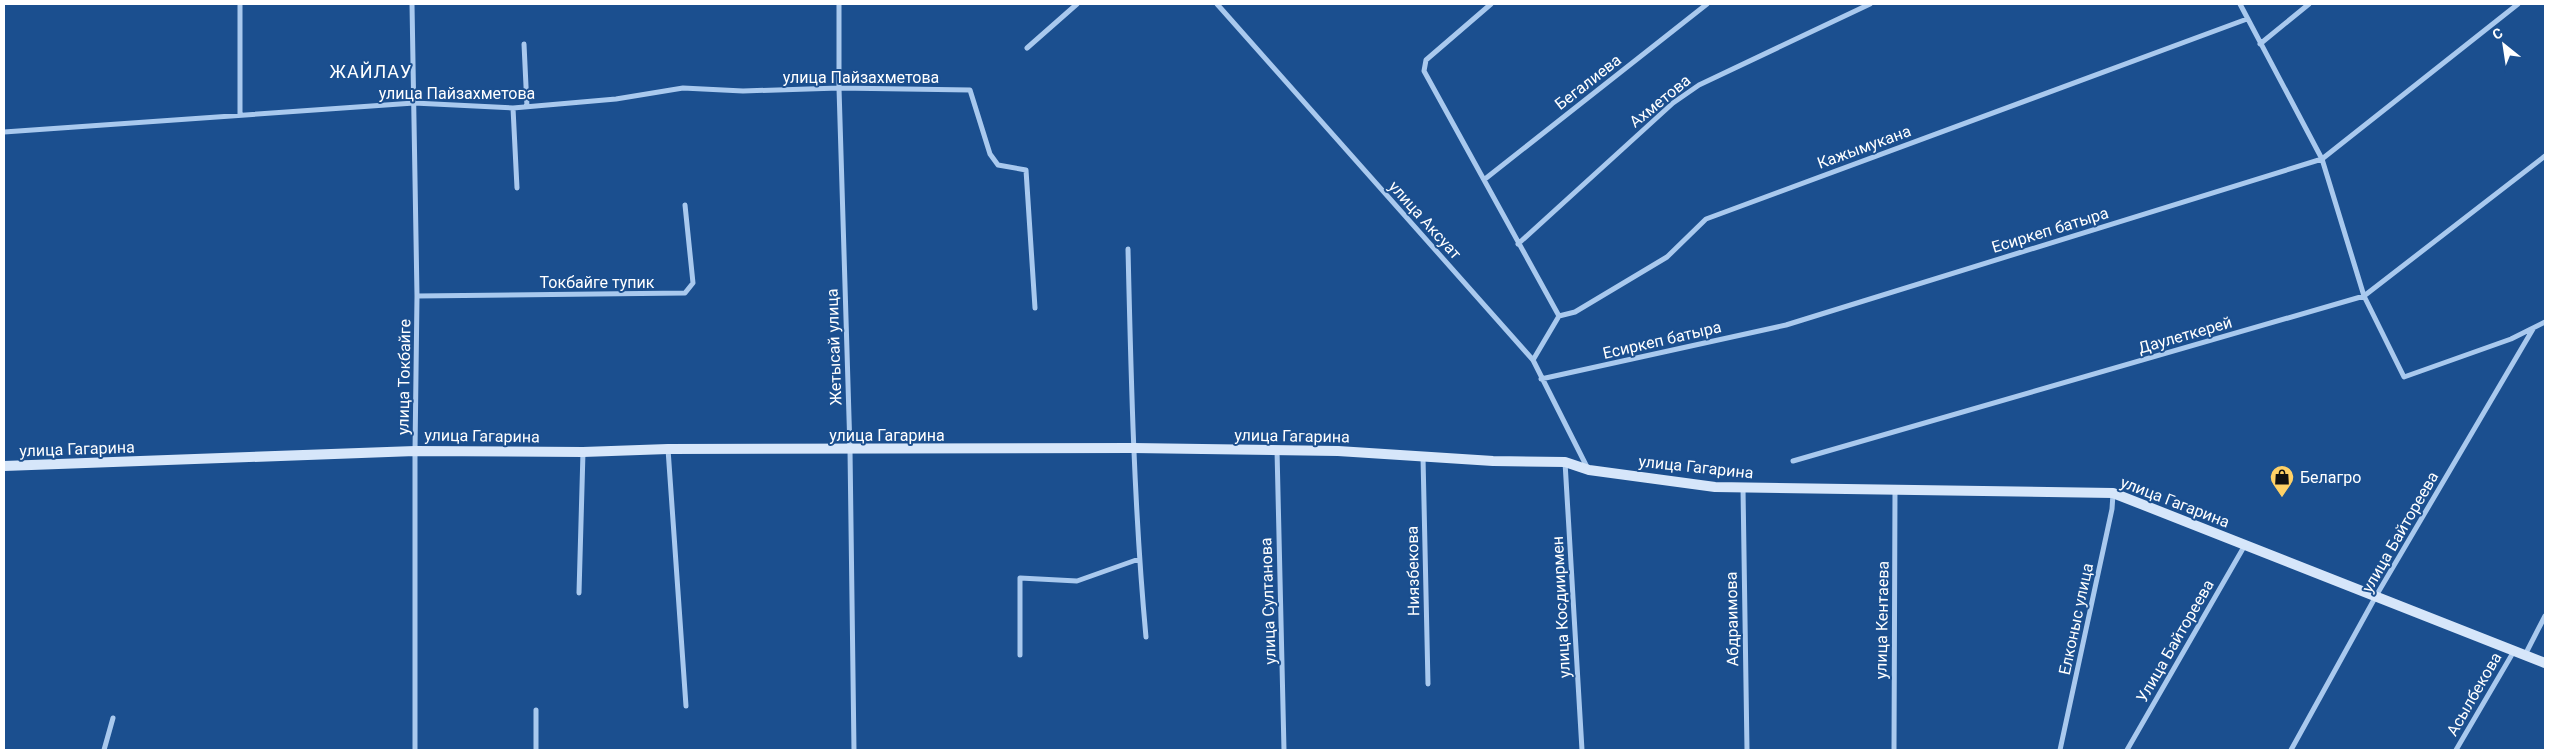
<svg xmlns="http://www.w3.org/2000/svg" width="2549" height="754" font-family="Roboto,sans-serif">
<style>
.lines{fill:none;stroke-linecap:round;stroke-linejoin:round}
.street{stroke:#a9c9ee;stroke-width:5}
.secondary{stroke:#d6e6fa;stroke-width:10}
.labels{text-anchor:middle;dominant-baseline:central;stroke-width:4;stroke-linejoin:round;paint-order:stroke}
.street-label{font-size:16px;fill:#fff;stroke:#1b4f8f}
.poi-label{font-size:16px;fill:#fff;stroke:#1b4f8f;text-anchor:start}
.neighbourhood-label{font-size:18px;letter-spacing:1px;fill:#fff;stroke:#1b4f8f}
</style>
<rect width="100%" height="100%" fill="#1b4f8f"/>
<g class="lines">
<!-- street -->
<path class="street" d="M240 4V115
M412 4 417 296 415 451V750
M839 4V88L850 450 854 750
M1217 4 1533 360 1588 469
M1491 4 1426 60 1424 71 1559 316
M2240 4 2322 159 2364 296 2404 377 2511 339 2545 322
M524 44 527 107
M2260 44 2309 4
M1027 48 1077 4
M513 108 517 188
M4 132 414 103 513 108 616 99 683 88 743 91 839 88 970 90 990 154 998 165 1026 170 1035 308
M1485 179 1707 4
M1518 244 1673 103 1699 85 1870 4
M1128 249C1131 378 1134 508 1146 637
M417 296 685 293 693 283 685 205
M1533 360 1559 316 1575 312 1667 257 1706 219 2247 19
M1541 379 1786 325 2322 159 2518 4
M668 449 686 706
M1277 450 1284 750
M1423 457 1428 684
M1793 461 2364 296 2545 156
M1565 462 1582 750
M1743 488 1747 750
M579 593 583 452
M1020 655V578L1077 581 1139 559
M2525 655 2545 616
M536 710V750
M104 750 113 718
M1894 750 1895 490
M2060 750 2112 509 2113 494
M2127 750 2245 545
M2291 750 2376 596 2533 329
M2456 750 2514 651"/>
<!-- secondary -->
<path class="secondary" d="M4 466 415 451 583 452 668 449 1133 448 1338 451 1493 461 1565 462 1589 470 1715 487 2113 493 2545 663"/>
</g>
<!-- icons -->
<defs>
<g id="shop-pin" transform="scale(1.25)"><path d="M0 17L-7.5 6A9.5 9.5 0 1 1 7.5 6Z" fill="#ffd166" stroke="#1b4f8f"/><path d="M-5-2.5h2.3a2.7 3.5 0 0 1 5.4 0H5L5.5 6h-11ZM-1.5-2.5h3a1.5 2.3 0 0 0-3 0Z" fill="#111"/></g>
</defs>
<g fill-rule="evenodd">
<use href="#shop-pin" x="2282" y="477"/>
</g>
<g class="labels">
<!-- street labels -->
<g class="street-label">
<text x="861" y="77">улица Пайзахметова</text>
<text transform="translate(1588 82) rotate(-38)">Бегалиева</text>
<text x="457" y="93">улица Пайзахметова</text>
<text transform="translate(1660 101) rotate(-39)">Ахметова</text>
<text transform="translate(1864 147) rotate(-20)">Кажымукана</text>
<text transform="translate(1425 220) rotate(48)">улица Аксуат</text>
<text transform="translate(2050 230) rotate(-17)">Есиркеп батыра</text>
<text x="597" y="282">Токбайге тупик</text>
<text transform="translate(2185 335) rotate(-16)">Даулеткерей</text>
<text transform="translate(1662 340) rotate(-13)">Есиркеп батыра</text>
<text transform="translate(834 347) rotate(-92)">Жетысай улица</text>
<text transform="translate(404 377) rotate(-89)">улица Токбайге</text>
<text x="887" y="435">улица Гагарина</text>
<text transform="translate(482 436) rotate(1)">улица Гагарина</text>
<text transform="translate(1292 436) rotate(1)">улица Гагарина</text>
<text transform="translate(77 449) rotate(-2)">улица Гагарина</text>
<text transform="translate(1696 467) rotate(6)">улица Гагарина</text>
<text transform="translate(2175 502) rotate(21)">улица Гагарина</text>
<text transform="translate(2400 532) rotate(-60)">улица Байтореева</text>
<text transform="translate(1413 571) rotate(-91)">Ниязбекова</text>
<text transform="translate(1268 601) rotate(-92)">улица Султанова</text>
<text transform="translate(1561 607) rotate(-93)">улица Косдиирмен</text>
<text transform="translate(1732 619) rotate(-91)">Абдраимова</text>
<text transform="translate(2076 619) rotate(-78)">Елконыс улица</text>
<text transform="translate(1882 620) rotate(-89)">улица Кентаева</text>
<text transform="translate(2175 641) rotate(-60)">Улица Байтореева</text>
<text transform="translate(2474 694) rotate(-60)">Асылбекова</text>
</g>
<!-- poi labels -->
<g class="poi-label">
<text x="2300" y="477">Белагро</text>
</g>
<!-- neighbourhood labels -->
<g class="neighbourhood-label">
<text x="371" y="71">ЖАЙЛАУ</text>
</g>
</g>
<!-- border -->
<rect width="2549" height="754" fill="none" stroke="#ffffff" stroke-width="10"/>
<!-- north arrow -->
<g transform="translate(2504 45) rotate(330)" stroke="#1b4f8f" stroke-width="4" paint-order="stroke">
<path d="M0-4L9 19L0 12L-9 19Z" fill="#ffffff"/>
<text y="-8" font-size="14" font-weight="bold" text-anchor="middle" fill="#ffffff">С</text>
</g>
</svg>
